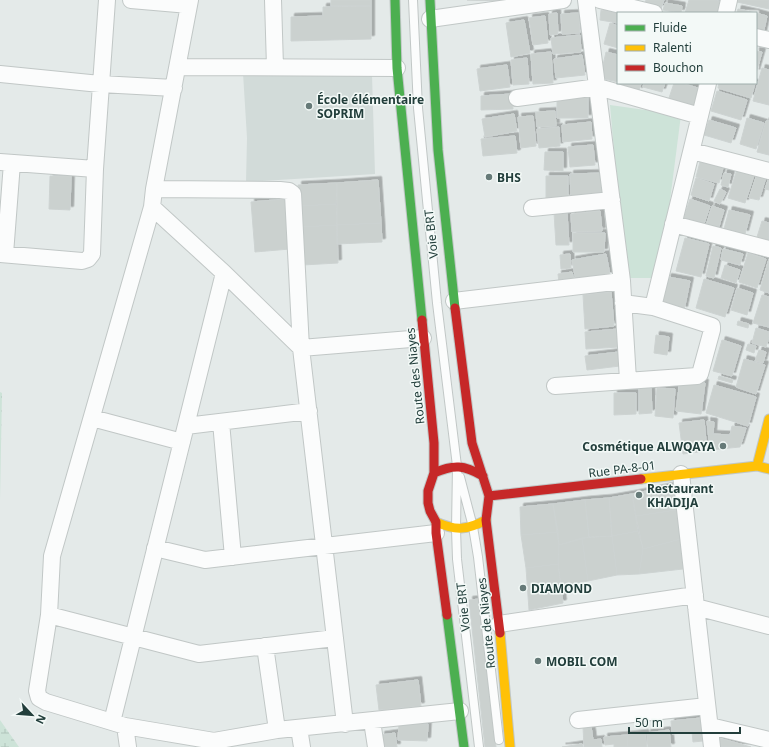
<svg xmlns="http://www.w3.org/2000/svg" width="769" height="747" font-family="'Noto Sans',sans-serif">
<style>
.built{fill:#d2dbd9}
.wetland{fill:url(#wetland-marsh)}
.garden{fill:#cde3d8}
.building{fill:#cbd1cf;stroke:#cdd3d2;filter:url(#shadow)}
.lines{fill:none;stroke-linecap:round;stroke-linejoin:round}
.lane-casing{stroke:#c1c7c6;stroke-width:10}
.street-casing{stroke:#c1c7c6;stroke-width:18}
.fast-casing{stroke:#c0c7c6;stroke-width:11}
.slow-casing{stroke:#c0c7c6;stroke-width:11}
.jam-casing{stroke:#c0c7c6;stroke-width:11}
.lane{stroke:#fbfcfc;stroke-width:8}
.street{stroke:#fbfcfc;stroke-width:16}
.fast{stroke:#4caf50;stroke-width:9}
.slow{stroke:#ffc107;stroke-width:9}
.jam{stroke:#c62828;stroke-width:9}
.poi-dot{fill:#667a78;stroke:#f3f9f7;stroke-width:1.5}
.labels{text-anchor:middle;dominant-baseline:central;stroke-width:3;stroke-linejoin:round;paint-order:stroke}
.poi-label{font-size:12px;font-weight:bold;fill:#223e3b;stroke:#f3f9f7;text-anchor:start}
.street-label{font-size:12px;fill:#223e3b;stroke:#f3f9f7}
</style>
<defs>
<pattern id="wetland-marsh" width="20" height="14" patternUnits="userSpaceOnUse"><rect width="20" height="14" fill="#cde3d8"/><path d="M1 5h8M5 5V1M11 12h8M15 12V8" fill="none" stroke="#b0c4ba"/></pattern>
<filter id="shadow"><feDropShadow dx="3.5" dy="-3.5" stdDeviation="0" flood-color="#0004"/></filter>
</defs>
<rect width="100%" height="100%" fill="#e4eae9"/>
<!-- built -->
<path class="built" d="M243 73 372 75 375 174 246 182 247 138Z"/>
<!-- wetland -->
<path class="wetland" d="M0 392 2 393 0 501Z
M0 720 19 747H0Z"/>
<!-- garden -->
<path class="garden" d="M610 105 681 115 660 278H625Z"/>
<!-- building -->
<path class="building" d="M331 0H371V6H331Z
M467 0H503V1Z
M646 0H664L661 9 645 4Z
M689 0H716L722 2 719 13H685Z
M738 0H769V9L737 2Z
M665 3 682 6 681 13 663 10Z
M371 6V39L291 41V17L323 16V7Z
M738 9 756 13H737Z
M601 10 619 13H618V23L600 20Z
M557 13 558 34 550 35 549 14Z
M579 13 580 33 562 34 561 14Z
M756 13 767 16 763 34 756 32Z
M545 16 548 43 533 45 529 18Z
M524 20 530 53 511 57 506 23Z
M610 23 618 26V48L604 44Z
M580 35 581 52 553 54 551 38Z
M756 51 762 52 756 73Z
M551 52 553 83 533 84 531 54Z
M606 52 618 55V82L600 78Z
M582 55 585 75 556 78 554 59Z
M527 58 529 84 513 85 511 60Z
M507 65 510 87 480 91 477 69Z
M762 68 769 70V105L753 101Z
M620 83H641L639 91 619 85Z
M644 83H665L662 92 643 87Z
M674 83H681L705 90 699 110 668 101Z
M719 83H755L751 98 718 88Z
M717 91 747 100 741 120 711 111Z
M512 94 513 109 481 110V96Z
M557 96H588V118H557Z
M555 111 556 126 537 127 536 112Z
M514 114 517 131 485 137 482 119Z
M533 116 536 146 521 148 518 117Z
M747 118 764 123 756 149 740 144Z
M709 120 736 128 731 143 704 135Z
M766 121H769V155L757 152Z
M591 122 592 139 563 142 562 125Z
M559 127 560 146 539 148 537 129Z
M515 136 517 153 483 156 481 139Z
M593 145 595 165 570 167 568 147Z
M545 152H563V171L544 170Z
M701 158 724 164 719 183 696 177Z
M738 166 755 172 745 203 728 198Z
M758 171 767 174 759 200 749 198Z
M604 173 605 196 571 197 570 174Z
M724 173 731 174 728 187 721 185Z
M50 176H71L70 210 49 209Z
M546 176H568V198H546Z
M769 177V190L765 189Z
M696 178 714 184 709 201 691 195Z
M378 180 381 223 337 225V183Z
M337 183 336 204 300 206 298 185Z
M720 189 726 192 720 204 714 201Z
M286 199 290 249 255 252 251 202Z
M690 199 710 206 703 227 683 220Z
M336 204 337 225 301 227 300 206Z
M712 206 724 210 717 233 705 229Z
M729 210 750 215 745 234 724 229Z
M600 211 602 231 572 232 571 214Z
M554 213H567L569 245H556Z
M762 221 769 223V241L757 237Z
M381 223 382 242 337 244V225Z
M337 225 338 263 303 265 301 227Z
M573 233H605L604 252H573Z
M685 238 709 244 701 277 676 271Z
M713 246 721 248 714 278 706 276Z
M723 249 743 254 740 265 721 260Z
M748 253 766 259 757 288 739 282Z
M570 254 571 268 561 269 560 255Z
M606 254 610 275 576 281 572 260Z
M769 259V293L760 290Z
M725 265 740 270 736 283 721 278Z
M572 272 574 280 559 283 558 274Z
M668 277 690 281 684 310 662 305Z
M704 279 734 288 725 317 696 308Z
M737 288 753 293 747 315 731 310Z
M611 292 614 326 585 329 583 295Z
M762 295 769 297V327L753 323Z
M738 321 749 324 748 328 737 325Z
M756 328 769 332V337L766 347 752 343Z
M618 329 620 347 586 349 585 332Z
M656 335 669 337 667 355 654 353Z
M722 340 741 346 732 376 713 371Z
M748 344 756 346 754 353 746 350Z
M759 350 766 352 763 363 755 361Z
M619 352 620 366 587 370 585 356Z
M744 359 765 365 756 394 736 387Z
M719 376 733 380 732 383 718 379Z
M680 380 705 383 701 414 676 411Z
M714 385 756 397 748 426 706 413Z
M639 388H651L652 413 639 414Z
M657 388 675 389 673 418 655 416Z
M614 393H636V414L614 415Z
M704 420 707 451 683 454 679 423Z
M707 421 714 422 713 434 730 435 732 426 746 428 740 447 710 450Z
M675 485 676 510 636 516 632 494Z
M632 494 638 531 612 536 609 498Z
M609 498 612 536 589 537 585 500Z
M585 500 589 537 559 545 553 504Z
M553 504 558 532 521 535 520 507Z
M676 510 681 539 643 549 636 516Z
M638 531 643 549 639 574 617 575 612 536Z
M558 532 559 545 558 564 526 568 521 535Z
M612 536 617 575 588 581 582 538Z
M582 538 588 581 561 586 558 561 559 545Z
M681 539 683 569 639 574 643 549Z
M558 564 563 603 529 610 526 568Z
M480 599 496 747H485L469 600Z
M418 680 421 706 379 710 376 685Z
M701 718 703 741 693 742 692 732 672 734 671 721Z
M399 723 428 724 427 741 398 740Z
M591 726 593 740 601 739 602 747H584L583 727Z
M669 730 671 747H648L647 733Z
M395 733 397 747H383L381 735Z
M645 733 647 747H628L627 735Z
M627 735 628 747H614V744L605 745 604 737Z
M719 738 751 747H720Z
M582 744 583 747H562Z"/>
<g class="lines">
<!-- lane casing -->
<g class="lane-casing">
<path id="lane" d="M413 0 418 108 437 303 457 466 456 529 457 559 479 747
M460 477 473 527 478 557 499 740"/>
</g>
<!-- street casing -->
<g class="street-casing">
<path id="street" d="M131 0 189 5
M273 0 275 67
M586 0 622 281 628 380
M600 0 654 13
M726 13 729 0
M430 19 563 0
M756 37 769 40
M178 67 397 68
M0 74 100 84 174 88
M517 98 598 87 700 116
M692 151 769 171
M0 162 95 169
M154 189 280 190 289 191 293 194 301 348 345 724
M152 207 224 273 301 348 423 338
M532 208 612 200
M673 224 769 249
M0 254 82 261 88 259 92 254 95 169 107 0
M5 254 12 163
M454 301 622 281
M653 307 708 83
M555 386 697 376 700 374 712 330V326L653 307 623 303
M92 418 182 442
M221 422 233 557
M186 426 309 411
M681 474 712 747
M155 548 205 560 436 533
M696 607 769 626
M49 615 199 654 335 638
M499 624 695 595
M265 646 277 730
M578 720 707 706
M372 721 376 747
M112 722 224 273
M125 726 214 741 277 730 460 711
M710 726 769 740
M299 728 302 747
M128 747 125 726 46 702 39 698 37 691 49 615 52 556 152 207 154 189 190 0"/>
</g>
<!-- fast casing -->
<g class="fast-casing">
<path id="fast" d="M395 0 397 68 422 320
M430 0 438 150 455 308
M447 615 464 747"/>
</g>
<!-- slow casing -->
<g class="slow-casing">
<path id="slow" d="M757 466 769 419
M641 479 757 466 769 469
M436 522C456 531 467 530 486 520
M500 633 510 747"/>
</g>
<!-- jam casing -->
<g class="jam-casing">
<path id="jam" d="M455 308 472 443 489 496 486 520 500 633
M422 320 434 443V473L428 491V503L430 511 436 522V533L447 615
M434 473C454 464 464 465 483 476
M489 496 641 479"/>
</g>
<!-- lane -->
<use href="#lane" class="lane"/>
<!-- street -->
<use href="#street" class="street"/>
<!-- fast -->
<use href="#fast" class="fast"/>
<!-- slow -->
<use href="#slow" class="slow"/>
<!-- jam -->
<use href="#jam" class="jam"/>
</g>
<!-- markers -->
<g class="poi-dot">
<circle cx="309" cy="106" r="4"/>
<circle cx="489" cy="177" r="4"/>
<circle cx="723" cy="446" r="4"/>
<circle cx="639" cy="495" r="4"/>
<circle cx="523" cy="588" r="4"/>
<circle cx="538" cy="661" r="4"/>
</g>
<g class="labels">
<!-- poi labels -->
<g class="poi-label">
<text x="317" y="99">École élémentaire<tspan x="317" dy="14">SOPRIM</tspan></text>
<text x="497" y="177">BHS</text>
<text x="715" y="446" text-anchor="end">Cosmétique ALWQAYA</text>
<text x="647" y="488">Restaurant<tspan x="647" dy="14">KHADIJA</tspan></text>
<text x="531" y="588">DIAMOND</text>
<text x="546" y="661">MOBIL COM</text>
</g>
<!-- street labels -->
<g class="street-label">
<text transform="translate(431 234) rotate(-96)">Voie BRT</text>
<text transform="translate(415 376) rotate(-96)">Route des Niayes</text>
<text transform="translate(622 469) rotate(-7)">Rue PA-8-01</text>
<text transform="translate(463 607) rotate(-96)">Voie BRT</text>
<text transform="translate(486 623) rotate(-96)">Route de Niayes</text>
</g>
</g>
<!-- legend -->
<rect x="617" y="12" width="140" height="72" fill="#f3f9f7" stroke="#9faeac"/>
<rect x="625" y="25" width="20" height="6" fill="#4caf50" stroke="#9faeac"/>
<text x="653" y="32" font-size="12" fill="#223e3b">Fluide</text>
<rect x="625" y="45" width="20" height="6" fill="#ffc107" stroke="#9faeac"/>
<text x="653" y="52" font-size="12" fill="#223e3b">Ralenti</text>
<rect x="625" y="65" width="20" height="6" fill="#c62828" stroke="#9faeac"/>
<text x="653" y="72" font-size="12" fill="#223e3b">Bouchon</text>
<!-- north arrow -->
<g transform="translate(32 715) rotate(116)" stroke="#f3f9f7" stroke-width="3" paint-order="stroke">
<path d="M0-3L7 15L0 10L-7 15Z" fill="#223e3b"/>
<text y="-6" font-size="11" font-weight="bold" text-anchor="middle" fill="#223e3b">N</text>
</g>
<!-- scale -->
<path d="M629 727v6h111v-6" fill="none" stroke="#223e3b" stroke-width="2"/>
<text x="635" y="727" font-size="12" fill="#223e3b" stroke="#f3f9f7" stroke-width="3" paint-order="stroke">50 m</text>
</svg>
